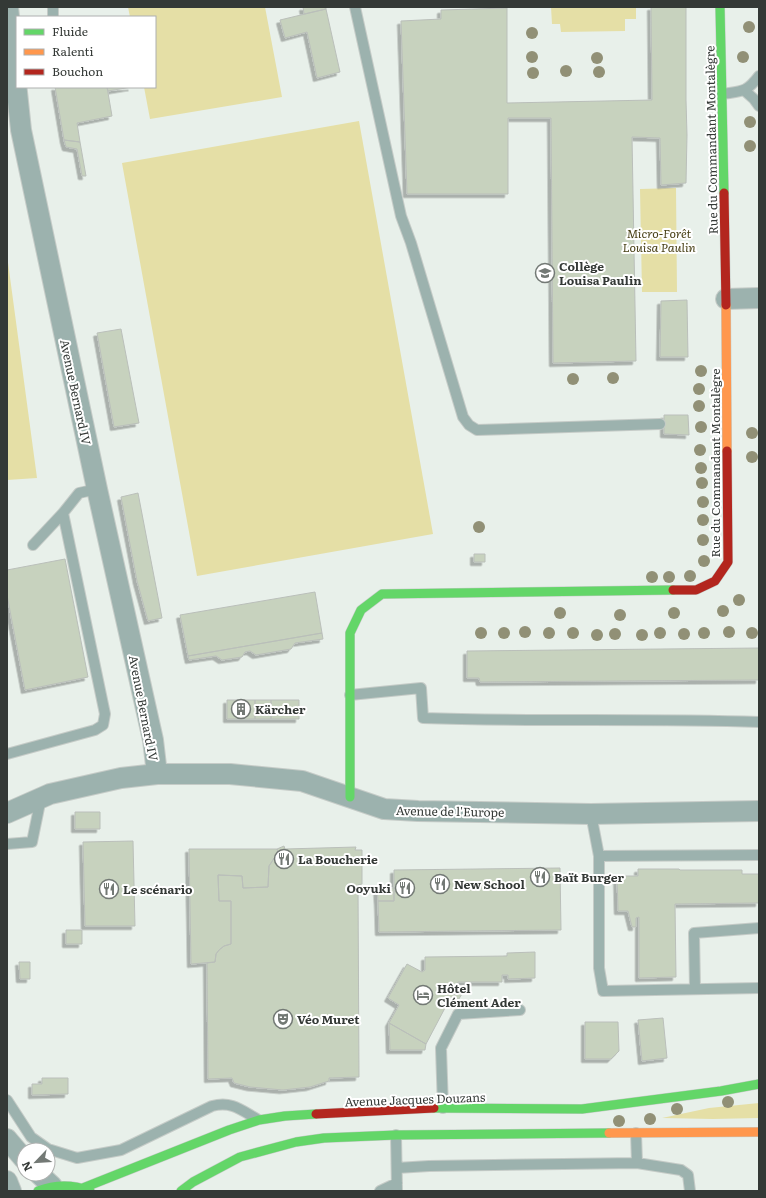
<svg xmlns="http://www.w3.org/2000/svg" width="766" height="1198" font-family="Literata,serif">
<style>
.green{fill:#e5dfa6}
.building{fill:#c7d2be;stroke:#babfba;filter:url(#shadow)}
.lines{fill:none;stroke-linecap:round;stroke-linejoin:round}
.lane-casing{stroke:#c5cbc7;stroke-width:12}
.street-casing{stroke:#c5cbc7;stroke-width:22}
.fast-casing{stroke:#c5cbc7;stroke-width:10}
.slow-casing{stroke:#c5cbc7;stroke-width:10}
.jam-casing{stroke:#c5cbc7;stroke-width:10}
.lane{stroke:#9cb2ae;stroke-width:10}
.street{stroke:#9cb2ae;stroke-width:20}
.fast{stroke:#63d668;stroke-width:9}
.slow{stroke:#ff974d;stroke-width:9}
.jam{stroke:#b3261e;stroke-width:9}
.tree{fill:#919076}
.labels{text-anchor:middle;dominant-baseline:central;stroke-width:4;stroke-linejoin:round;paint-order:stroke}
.street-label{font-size:12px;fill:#343936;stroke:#fff}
.park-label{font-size:12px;font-style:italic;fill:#494117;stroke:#fff}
.poi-label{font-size:12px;font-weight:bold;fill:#343936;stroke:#fff;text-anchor:start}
</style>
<defs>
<filter id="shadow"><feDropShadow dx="-3.5" dy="3.5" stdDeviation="0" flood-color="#0004"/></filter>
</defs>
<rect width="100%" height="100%" fill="#e8f0ea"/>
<!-- green -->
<path class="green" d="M128 7H265L282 97 150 119 144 87H155V17H130Z
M551 7H636V19H625V31L561 32 560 24H552Z
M359 121 433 534 197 576 122 163Z
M676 188 677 292H642L640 189Z
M7 255 37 478 7 480Z
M759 1103V1118L713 1119 662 1118 709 1108Z"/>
<!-- building -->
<path class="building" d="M303 7H326V9L304 14Z
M651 7H686V100L687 135 686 183 661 185 660 138 632 137 636 361 553 363 551 118H508V194H407L401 21 441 19V10L507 8V103L652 100Z
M326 9 340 72 317 78 307 32 285 38 280 20Z
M55 87H107L112 116 77 123 80 142 64 140Z
M107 87H132L108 91Z
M64 140 80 142 86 176H82L77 149 66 147Z
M687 300 688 357H660L661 301Z
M121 329 139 423 114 427 97 333Z
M664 415H688L689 435 664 434Z
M138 493 162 618 148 621 137 581 121 497Z
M474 554H485V562H474Z
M65 559 88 677 25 690 7 595V570Z
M315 592 322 633 188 656 180 615Z
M322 633 323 639 295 643 291 649 256 655 250 651 245 652 242 657 222 660 216 656 189 660 188 656Z
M759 648V680L480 682 479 678H467V651Z
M227 700H255V719H227Z
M255 700H271V719H255Z
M271 700H299V719H271Z
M75 812H100V829H75Z
M133 841 135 926H85L83 842Z
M284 846 285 849 356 847 355 850H362V884L358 885 359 1077 329 1078V1081L310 1087 283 1090 250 1087 234 1083 232 1078 208 1079 207 963 215 962 216 954 219 950 224 946 231 944V901H219L218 875 242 876 243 888 268 887 269 866 275 857 278 852 277 849Z
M189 849H277L278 852 269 866 268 887 243 888 242 876 218 875 219 901H231V944L224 946 219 950 216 954 215 962 191 964Z
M560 868 561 930 379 932 378 901H394V870Z
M638 869H679L680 870H742V874H759V903L675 904 676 977 639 978V917L636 918V927H632L628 911H618L617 876H638Z
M377 888H394V901H378Z
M66 930H82V944H66Z
M535 952V978L508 979V975H502V982H458L454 989 457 991 451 1002 448 1000 444 1007 445 1008 426 1044 389 1023 399 1005 388 998 407 964 422 972 425 970V957L507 956V953Z
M19 962H30V979H20Z
M457 991 462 994 455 1005 451 1002Z
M663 1018 667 1058 642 1061 638 1020Z
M585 1022H618L619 1051 611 1059H585Z
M389 1023 426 1044 425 1050H390Z
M42 1078H68V1094L32 1095V1084H42Z"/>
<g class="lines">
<!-- lane casing -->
<g class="lane-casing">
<path id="lane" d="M53 7V17
M355 7 401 216 411 243 463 417 469 425 477 430 660 424
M745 91 754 99 759 106
M722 94C742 91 746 93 759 76
M63 513 79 493 97 489
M350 695 421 688 423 718C535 722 647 718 759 722
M7 754 95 730 103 725 105 714 63 513 33 545
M591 814 599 856V968L603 991 759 988
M7 844 32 842 41 798
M599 856 759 855
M695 989 694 933 759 928
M7 1100 31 1137 48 1149 77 1158 121 1150 212 1106C232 1101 241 1110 257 1119
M443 1108 441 1048 458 1014 520 1010
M636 1133 637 1163
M396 1135 397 1191
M397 1168 429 1166 637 1163 681 1170 688 1175 690 1191
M380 1191 397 1183"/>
</g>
<!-- street casing -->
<g class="street-casing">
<path id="street" d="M8 7 21 130 97 489 153 740 157 774
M726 299 759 298
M7 813 50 794 121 778 157 774H230L302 781 384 809 418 811 591 814 759 811
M7 1139 24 1159
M39 1174 52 1186
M7 1181 11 1191"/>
</g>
<!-- fast casing -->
<g class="fast-casing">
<path id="fast" d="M720 7 724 193
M350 797V633L361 610 382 594 673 590
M434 1108 582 1109 721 1091 759 1084
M83 1188 229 1130 259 1120 285 1116 316 1114
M38 1191C56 1184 72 1184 90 1191
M181 1191 193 1182 240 1157 296 1142 324 1138 396 1135 609 1133"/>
</g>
<!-- slow casing -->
<g class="slow-casing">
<path id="slow" d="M726 305 727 451
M609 1133 759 1132"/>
</g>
<!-- jam casing -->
<g class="jam-casing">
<path id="jam" d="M724 193 726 305
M673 590H696L715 581 728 562 727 451
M316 1114 434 1108"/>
</g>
<!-- lane -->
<use href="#lane" class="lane"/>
<!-- street -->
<use href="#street" class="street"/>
<!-- fast -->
<use href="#fast" class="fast"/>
<!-- slow -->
<use href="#slow" class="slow"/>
<!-- jam -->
<use href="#jam" class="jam"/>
</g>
<!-- trees -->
<g class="tree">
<circle cx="749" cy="27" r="6"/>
<circle cx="532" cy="33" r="6"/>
<circle cx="532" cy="57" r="6"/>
<circle cx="743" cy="57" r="6"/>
<circle cx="597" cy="58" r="6"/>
<circle cx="566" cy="71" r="6"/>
<circle cx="599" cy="72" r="6"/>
<circle cx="533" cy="73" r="6"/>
<circle cx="750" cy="122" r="6"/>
<circle cx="750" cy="146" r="6"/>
<circle cx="701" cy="371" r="6"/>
<circle cx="613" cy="378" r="6"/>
<circle cx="573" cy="379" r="6"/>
<circle cx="699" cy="389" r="6"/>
<circle cx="699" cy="406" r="6"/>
<circle cx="701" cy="427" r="6"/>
<circle cx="752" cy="433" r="6"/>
<circle cx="700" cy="450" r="6"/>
<circle cx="752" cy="457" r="6"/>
<circle cx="701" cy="468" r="6"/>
<circle cx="702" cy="483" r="6"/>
<circle cx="703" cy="502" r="6"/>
<circle cx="703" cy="520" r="6"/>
<circle cx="479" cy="527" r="6"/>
<circle cx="703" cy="540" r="6"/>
<circle cx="704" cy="561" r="6"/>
<circle cx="690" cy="576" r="6"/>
<circle cx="652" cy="577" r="6"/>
<circle cx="669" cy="577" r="6"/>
<circle cx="739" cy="600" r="6"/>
<circle cx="723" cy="611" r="6"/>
<circle cx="560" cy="613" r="6"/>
<circle cx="674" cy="613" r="6"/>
<circle cx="620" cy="615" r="6"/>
<circle cx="525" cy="632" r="6"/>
<circle cx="729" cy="632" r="6"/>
<circle cx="481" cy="633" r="6"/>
<circle cx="504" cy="633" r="6"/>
<circle cx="549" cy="633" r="6"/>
<circle cx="573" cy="633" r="6"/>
<circle cx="660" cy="633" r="6"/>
<circle cx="704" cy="633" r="6"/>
<circle cx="752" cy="633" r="6"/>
<circle cx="615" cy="634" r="6"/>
<circle cx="684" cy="634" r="6"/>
<circle cx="597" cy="635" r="6"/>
<circle cx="642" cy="635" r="6"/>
<circle cx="728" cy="1102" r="6"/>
<circle cx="677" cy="1109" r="6"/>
<circle cx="650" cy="1119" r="6"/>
<circle cx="619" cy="1121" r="6"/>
</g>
<!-- icons -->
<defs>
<g id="school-ring" transform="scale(1)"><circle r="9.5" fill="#fff" stroke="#737975" stroke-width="1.5"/><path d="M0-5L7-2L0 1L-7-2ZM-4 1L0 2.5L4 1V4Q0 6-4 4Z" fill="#737975"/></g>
<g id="building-ring" transform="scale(1)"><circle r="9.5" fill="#fff" stroke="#737975" stroke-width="1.5"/><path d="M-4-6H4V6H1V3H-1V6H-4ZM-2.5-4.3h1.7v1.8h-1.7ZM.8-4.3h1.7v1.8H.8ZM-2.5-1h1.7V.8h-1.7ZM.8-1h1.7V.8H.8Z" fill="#737975"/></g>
<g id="restaurant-ring" transform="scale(1)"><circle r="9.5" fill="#fff" stroke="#737975" stroke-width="1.5"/><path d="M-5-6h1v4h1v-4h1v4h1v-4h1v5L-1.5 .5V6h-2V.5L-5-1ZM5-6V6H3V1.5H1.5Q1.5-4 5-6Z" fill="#737975"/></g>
<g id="hotel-ring" transform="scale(1)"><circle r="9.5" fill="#fff" stroke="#737975" stroke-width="1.5"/><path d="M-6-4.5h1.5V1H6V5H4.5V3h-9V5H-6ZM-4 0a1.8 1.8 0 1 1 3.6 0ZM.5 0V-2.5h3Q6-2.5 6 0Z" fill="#737975"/></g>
<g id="theatre-ring" transform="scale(1)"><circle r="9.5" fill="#fff" stroke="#737975" stroke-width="1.5"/><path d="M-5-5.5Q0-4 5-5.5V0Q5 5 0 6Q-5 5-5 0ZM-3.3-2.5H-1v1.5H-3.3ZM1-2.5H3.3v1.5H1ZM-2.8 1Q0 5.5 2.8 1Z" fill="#737975"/></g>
</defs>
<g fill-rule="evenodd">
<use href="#school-ring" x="545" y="273"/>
<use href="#building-ring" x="241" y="709"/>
<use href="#restaurant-ring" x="284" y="859"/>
<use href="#restaurant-ring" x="540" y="877"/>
<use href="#restaurant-ring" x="440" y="884"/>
<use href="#restaurant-ring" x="405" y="888"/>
<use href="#restaurant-ring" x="109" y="889"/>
<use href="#hotel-ring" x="423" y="995"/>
<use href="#theatre-ring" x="283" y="1019"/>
</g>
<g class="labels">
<!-- street labels -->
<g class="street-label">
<text transform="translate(711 140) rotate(-91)">Rue du Commandant Montalègre</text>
<text transform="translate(76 392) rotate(78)">Avenue Bernard IV</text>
<text transform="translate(715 463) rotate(-90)">Rue du Commandant Montalègre</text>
<text transform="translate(144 708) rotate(79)">Avenue Bernard IV</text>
<text transform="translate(450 811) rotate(1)">Avenue de l'Europe</text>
<text transform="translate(415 1099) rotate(-2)">Avenue Jacques Douzans</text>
</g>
<!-- park labels -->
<g class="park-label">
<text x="659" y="233">Micro-Forêt<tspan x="659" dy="14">Louisa Paulin</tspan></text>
</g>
<!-- poi labels -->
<g class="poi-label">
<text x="559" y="266">Collège<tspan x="559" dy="14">Louisa Paulin</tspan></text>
<text x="255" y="709">Kärcher</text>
<text x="298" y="859">La Boucherie</text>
<text x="554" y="877">Baït Burger</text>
<text x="454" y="884">New School</text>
<text x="391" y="888" text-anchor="end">Ooyuki</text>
<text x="123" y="889">Le scénario</text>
<text x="437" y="988">Hôtel<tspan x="437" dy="14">Clément Ader</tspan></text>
<text x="297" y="1019">Véo Muret</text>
</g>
</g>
<!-- border -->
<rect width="766" height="1198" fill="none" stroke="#343936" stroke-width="16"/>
<!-- legend -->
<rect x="16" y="16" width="140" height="72" fill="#ffffff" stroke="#aeb0af"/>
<rect x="24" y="29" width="20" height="6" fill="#63d668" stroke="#aeb0af"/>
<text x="52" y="36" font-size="12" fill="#343936">Fluide</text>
<rect x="24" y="49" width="20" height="6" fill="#ff974d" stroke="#aeb0af"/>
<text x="52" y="56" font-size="12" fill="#343936">Ralenti</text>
<rect x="24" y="69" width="20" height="6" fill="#b3261e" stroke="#aeb0af"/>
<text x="52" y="76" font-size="12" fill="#343936">Bouchon</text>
<!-- north arrow -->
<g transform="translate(36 1162) rotate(245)"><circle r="19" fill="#ffffff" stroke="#aeb0af"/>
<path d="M0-3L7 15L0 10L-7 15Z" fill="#737975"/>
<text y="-6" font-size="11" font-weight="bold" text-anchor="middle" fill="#343936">N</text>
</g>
</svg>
